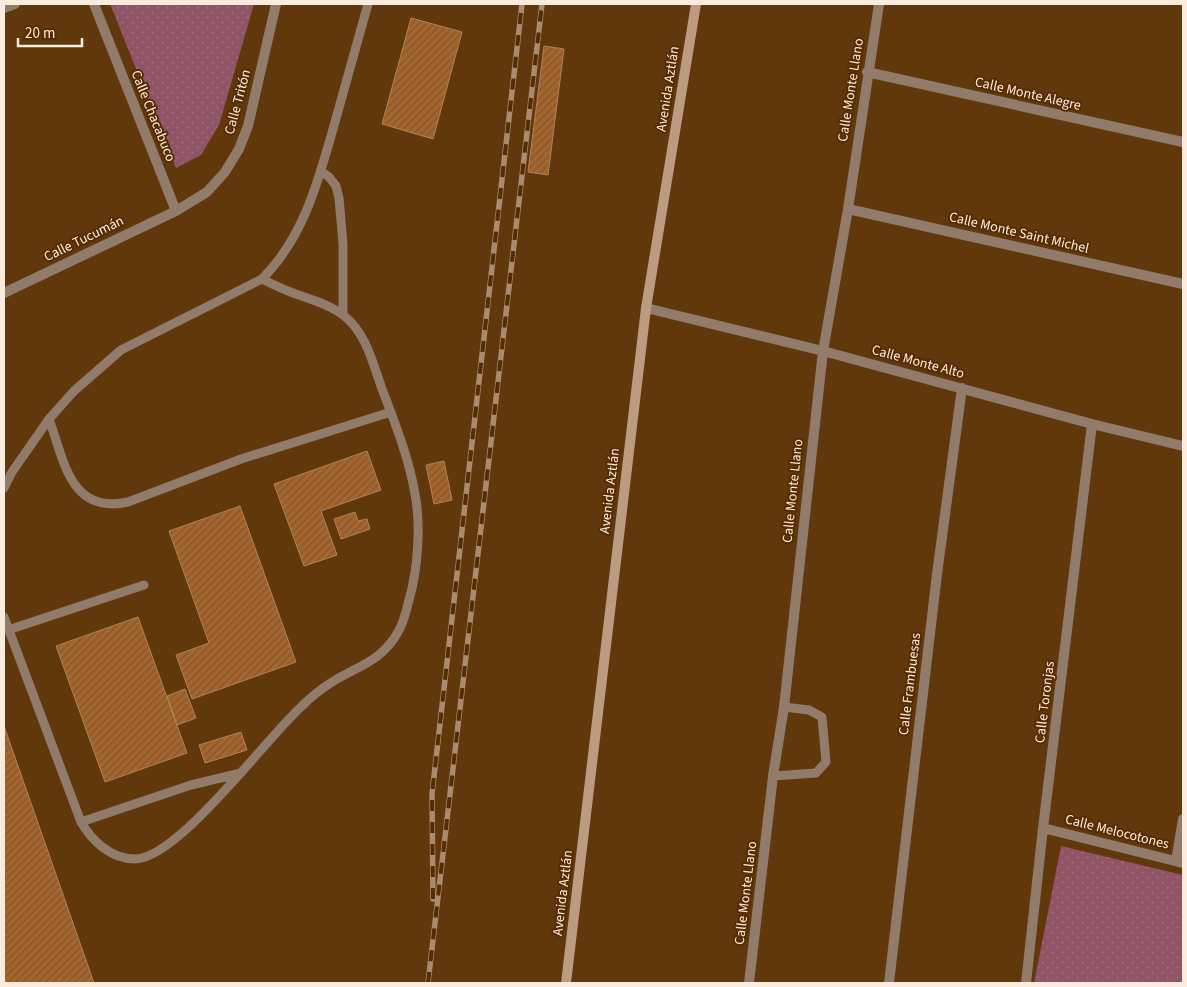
<svg xmlns="http://www.w3.org/2000/svg" width="1187" height="987" font-family="'Source Sans 3',sans-serif">
<style>
.park{fill:url(#park-dots)}
.building{fill:url(#building-hatch);stroke:#b2825a}
.lines{fill:none;stroke-linecap:round;stroke-linejoin:round}
.lane{stroke:#917c6b;stroke-width:9}
.street{stroke:#917c6b;stroke-width:10}
.secondary{stroke:#bd9b80;stroke-width:10}
.rail-casing{stroke:#a98c6f;stroke-width:5.5}
.rail{stroke:#562c00;stroke-width:4;stroke-dasharray:11;stroke-linecap:butt}
.labels{text-anchor:middle;dominant-baseline:central;stroke-width:4;stroke-linejoin:round;paint-order:stroke}
.street-label{font-size:14px;fill:#fcece0;stroke:#562c00}
</style>
<defs>
<pattern id="park-dots" width="8" height="8" patternUnits="userSpaceOnUse" patternTransform="scale(1.25)"><rect width="8" height="8" fill="#8f5466"/><path d="M2 2h.1M6 6h.1" fill="none" stroke="#a06d7c" stroke-width="1.8" stroke-linecap="round"/></pattern>
<pattern id="building-hatch" width="6" height="6" patternUnits="userSpaceOnUse" patternTransform="scale(1.25)"><rect width="6" height="6" fill="#a6652a"/><path d="M-1 1l2-2M0 6l6-6M5 7l2-2" fill="none" stroke="#7e5835"/></pattern>
</defs>
<rect width="100%" height="100%" fill="#61370c"/>
<!-- park -->
<path class="park" d="M110 4H254L219 125 201 155 176 168Z
M1061 846 1183 875V983H1034Z"/>
<!-- building -->
<path class="building" d="M411 18 462 32 433 139 382 124Z
M544 46 564 49 548 175 528 172Z
M367 451 381 490 321 511 337 555 304 566 274 484Z
M444 461 452 500 434 504 426 465Z
M240 506 296 662 192 699 176 655 209 643 169 531Z
M355 512 358 521 367 519 370 529 341 539 334 519Z
M138 617 187 753 105 782 56 646Z
M185 689 196 718 177 725 167 696Z
M4 726 94 983H4Z
M241 732 247 750 205 763 199 745Z"/>
<g class="lines">
<!-- lane -->
<path class="lane" d="M321 171 329 177 336 186 339 198 343 244V315
M49 419C64 460 70 515 128 502L241 459 391 412
M4 488 12 472 49 419 74 391 121 350 262 279C305 236 319 178 335 122 346 82 357 43 368 4
M4 617 81 822C92 841 111 859 135 859 179 858 267 737 302 706 311 697 321 689 332 682 358 666 382 661 398 632 404 622 406 611 409 600 418 569 421 525 415 494 409 458 395 423 382 389 373 364 366 332 343 315 329 304 309 299 293 293 282 289 272 284 262 279
M8 630 144 585
M773 776 816 773 826 762 822 717 809 710 784 707
M81 822 191 785 241 773"/>
<!-- street -->
<path class="street" d="M94 4 176 211
M4 8 15 4
M867 72 1183 142
M848 209 1183 284
M4 293 176 211 207 192 225 172 239 149 248 126 276 4
M646 308 823 351 1092 424 1183 446
M1043 828 1183 863
M1176 861 1183 819
M749 983 773 776 784 707 823 351 848 209 879 4
M889 983 937 574 962 388
M1026 983 1043 828 1092 424"/>
<!-- secondary -->
<path class="secondary" d="M566 983 646 308 696 4"/>
<!-- rail casing -->
<g class="rail-casing">
<path id="rail" d="M433 899 432 794 522 4
M428 983 542 4"/>
</g>
<!-- rail -->
<use href="#rail" class="rail"/>
</g>
<g class="labels">
<!-- street labels -->
<g class="street-label">
<text transform="translate(668 89) rotate(-81)">Avenida Aztlán</text>
<text transform="translate(851 90) rotate(-81)">Calle Monte Llano</text>
<text transform="translate(1028 94) rotate(13)">Calle Monte Alegre</text>
<text transform="translate(238 102) rotate(-75)">Calle Tritón</text>
<text transform="translate(153 116) rotate(68)">Calle Chacabuco</text>
<text transform="translate(1019 233) rotate(13)">Calle Monte Saint Michel</text>
<text transform="translate(84 239) rotate(-26)">Calle Tucumán</text>
<text transform="translate(918 362) rotate(15)">Calle Monte Alto</text>
<text transform="translate(610 491) rotate(-83)">Avenida Aztlán</text>
<text transform="translate(793 491) rotate(-84)">Calle Monte Llano</text>
<text transform="translate(910 684) rotate(-83)">Calle Frambuesas</text>
<text transform="translate(1045 702) rotate(-83)">Calle Toronjas</text>
<text transform="translate(1117 832) rotate(14)">Calle Melocotones</text>
<text transform="translate(563 893) rotate(-83)">Avenida Aztlán</text>
<text transform="translate(746 893) rotate(-83)">Calle Monte Llano</text>
</g>
</g>
<!-- border -->
<rect width="1187" height="987" fill="none" stroke="#fcece0" stroke-width="10"/>
<!-- scale -->
<path d="M18 38v8h64v-8" fill="none" stroke="#fcece0" stroke-width="2.5"/>
<text x="25" y="38" font-size="15" fill="#fcece0" stroke="#562c00" stroke-width="4" paint-order="stroke">20 m</text>
</svg>
